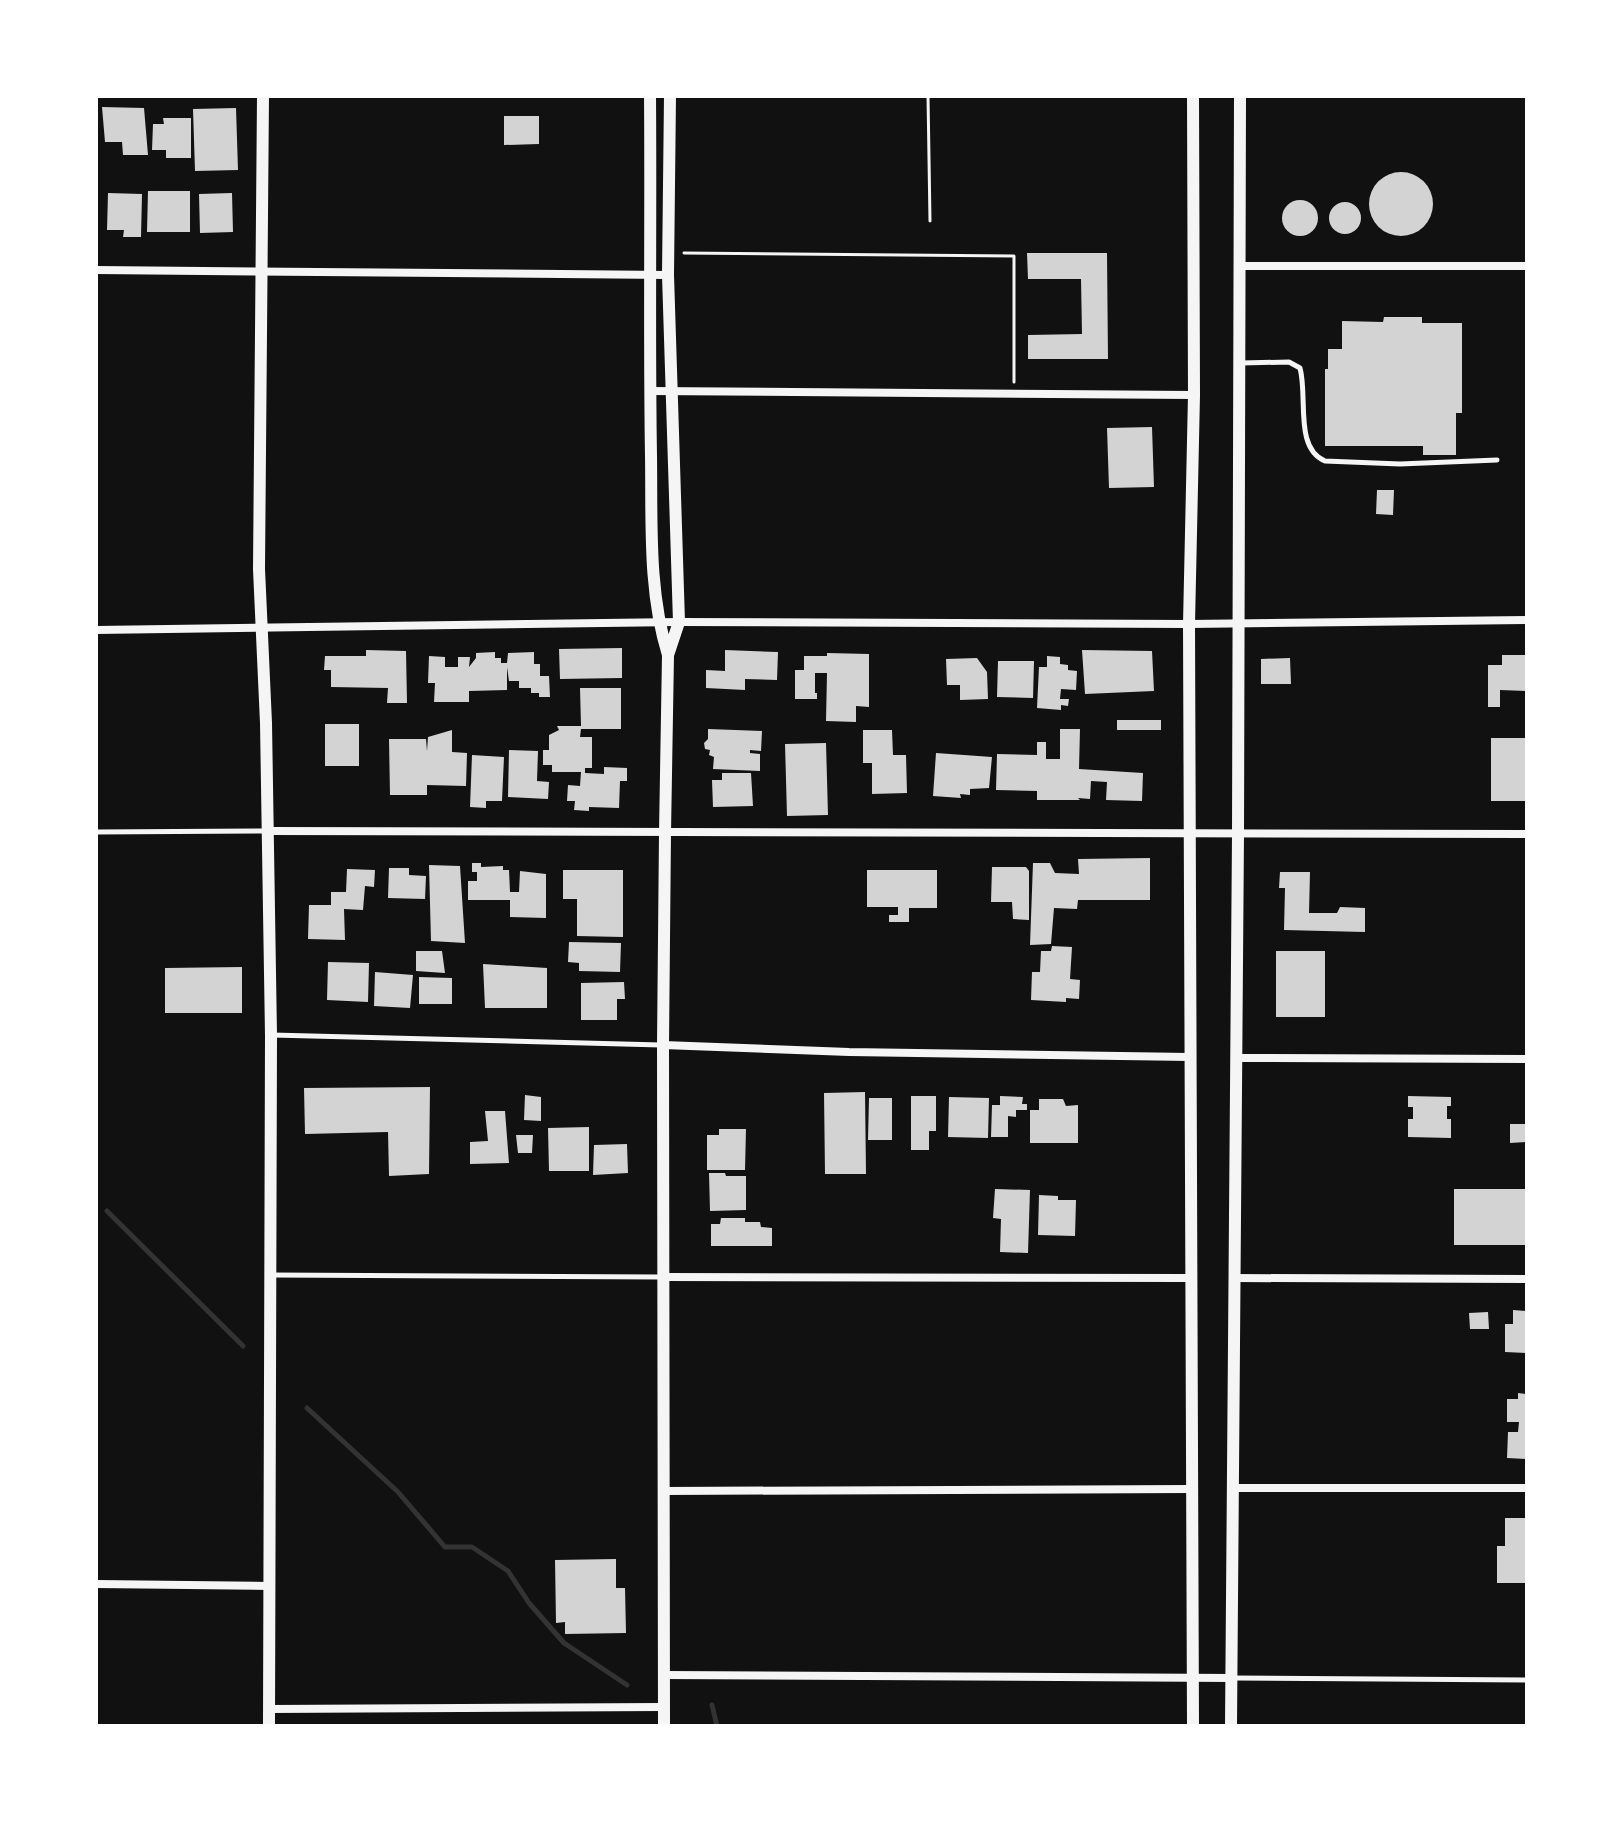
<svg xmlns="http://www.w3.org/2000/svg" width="1623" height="1822" font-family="Barlow,sans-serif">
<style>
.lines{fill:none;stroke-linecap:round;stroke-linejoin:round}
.stream{stroke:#333;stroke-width:5}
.building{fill:#d3d3d3}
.path{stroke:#f5f5f5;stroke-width:3}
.service{stroke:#f5f5f5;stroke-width:5}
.minor{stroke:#f5f5f5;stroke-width:8}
.tertiary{stroke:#f5f5f5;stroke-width:12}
</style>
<rect width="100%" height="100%" fill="#111"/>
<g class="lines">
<!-- stream -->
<path class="stream" d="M107 1211 243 1346
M307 1408 398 1492 445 1547H472L508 1571 529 1603 564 1643 627 1685
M712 1705 717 1726"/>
</g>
<!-- building -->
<path class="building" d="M102 107 144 108 148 155H123L122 142H105Z
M236 108 238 170 195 171 193 109Z
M504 116H539V144L504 145Z
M163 118H191V158H166V150H152L153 124H164Z
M1369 204a32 32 0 1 1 64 0a32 32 0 1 1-64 0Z
M148 191H190V232H147Z
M108 193 142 194 141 237H123L124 230H107Z
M232 193 233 232 200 233 199 194Z
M1282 218a18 18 0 1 1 36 0a18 18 0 1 1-36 0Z
M1329 218a16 16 0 1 1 32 0a16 16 0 1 1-32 0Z
M1027 253H1107L1108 359H1028V335L1082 334 1081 279H1028Z
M1384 317H1422V323H1462V413H1456V455H1423V446H1325V369H1328V349H1342V321L1383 322Z
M1152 427 1154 487 1109 488 1107 428Z
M1377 490H1394L1393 515 1376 514Z
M622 648V678L560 679 559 649Z
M366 650 406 651 407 703H387L388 688 331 687V670H324L325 656H366Z
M725 650 778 652 777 680 745 679V690L706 688V670L725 671Z
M1082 650 1152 651 1154 691 1085 694Z
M495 652V658H501V663H507L508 653 534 652V664H540V676H549L550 697H539V693H531V688H519V681H509L507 667V690L469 691V702H434L435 683H428L429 656 445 657V667H458V657H470L469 667 476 658V653Z
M827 653 869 654V707L856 706V722L826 721 827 673H815V693H817V699H795V670H804V656H827Z
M1502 655H1527V691L1500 690V707H1488V665H1502Z
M1047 656 1060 657V664L1068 665V670L1077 671 1076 690 1061 689 1060 699H1069L1068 706 1061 705V710L1037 708 1039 667H1047Z
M977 658 987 672 988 699 960 700V685H947L946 659Z
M1290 658 1291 684H1261V659Z
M998 661H1034L1033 698 997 697Z
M580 688H621V729H581L580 737H592V768H585V773L604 774V767L627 768V781H620L619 808 589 807V811L574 810 575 801H567L568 785 580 786 581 772H552V765H543V750H549V735L559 730 557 726H581Z
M1117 720H1161V730H1117Z
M325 724H359V766H325Z
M708 729 762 731 761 751 750 750V753L760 754V771L713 769 714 757 709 755 710 750 705 749 704 743 708 739Z
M1060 729H1080L1079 769 1143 773 1142 801 1106 800 1107 782 1091 781 1090 799 1078 798 1080 800H1037V791L996 790 997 754 1037 755V742H1046V759H1060Z
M452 730V752L467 753 466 786 427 785V795H390L389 739H426L427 751 428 737Z
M863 730H892L893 755H906L907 793 872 794V763H863Z
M1491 738H1527V801H1491Z
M826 743 828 815 787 816 785 744Z
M509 750 538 751 537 781 549 782 548 799 508 797Z
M936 753 992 757 989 788 970 789V795L960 794 961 798 933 796Z
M472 755 504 757 502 801H486V808L470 807Z
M722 773H751L753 806 713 807 712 780H722Z
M1150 858V900H1078L1077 909 1054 908 1051 944 1030 945 1033 863H1050L1055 873 1079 874 1078 859Z
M472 863H481V867L503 866V870H509L510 892H519L520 871 546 874V918L510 917V900H468V881H477V872H472Z
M429 865 460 866 465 943 431 941Z
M992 867H1026L1029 871V920L1013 919 1012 902H991Z
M389 868H409V875L426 876 425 899 388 898Z
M347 869 375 870 374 887 365 886 363 910 344 909 345 940 308 939 309 905H331V892H346Z
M563 870H623V937L577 936V899H563Z
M867 870H937V908H909V922H889V915H898V907H867Z
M1280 872H1310L1309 913H1337L1340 907 1365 908V932L1284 930 1285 888H1279Z
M569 942 621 943 620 972 579 971V963L568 962Z
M1052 946 1072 947 1070 979 1080 980 1079 999 1066 998V1002L1031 1000 1032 972H1040L1041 951H1051Z
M416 951H442L445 973 416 971Z
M1276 951H1325V1017H1276Z
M328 962 369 963 368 1002 327 1000Z
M483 964 547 968V1008H485Z
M242 967V1013H165V968Z
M375 972 413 975 410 1008 374 1006Z
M419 977 452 978V1004H419Z
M624 982 625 999H617V1020H581V983Z
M430 1087 429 1174 389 1176 388 1132 305 1134 304 1088Z
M865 1092 866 1174H825L824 1093Z
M525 1095 541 1097V1121L524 1120Z
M911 1096H936V1131H929V1150H911Z
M1000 1096 1023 1097 1022 1104H1027V1110H1016V1117L1008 1116V1137H991L992 1105H1000Z
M1408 1096 1451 1097V1106H1447V1119H1451V1138L1408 1137V1119H1413V1107H1408Z
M949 1097 989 1098 988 1138 948 1137Z
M869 1098H892V1140H868Z
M1039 1099H1063L1066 1106 1078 1105V1143H1030V1110H1039Z
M485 1111H505L509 1163 470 1164V1142L488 1141Z
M1510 1124H1527V1142L1510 1143Z
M589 1127V1171H549L548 1128Z
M719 1129H746L745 1170H707V1135H719Z
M516 1135H533L532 1153H518Z
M627 1144 628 1173 593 1175 594 1145Z
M709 1173H725L726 1176H746V1210L710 1211Z
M995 1189 1030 1190 1028 1253 1000 1252 1001 1219 993 1218Z
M1454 1189H1527V1245H1454Z
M1039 1195 1058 1196V1200H1076L1075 1236 1038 1235Z
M721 1218H745V1222H760L761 1227 772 1228V1246H711V1224H720Z
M1513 1310 1527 1311V1353L1505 1352V1324H1513Z
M1488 1312 1489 1329H1470L1469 1313Z
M1518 1393 1527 1394V1459L1507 1458 1508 1432H1518L1519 1422H1507V1399H1518Z
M1505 1518H1527V1583H1497V1546H1505Z
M616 1559V1588H625L626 1633 565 1634V1622L556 1623 555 1560Z"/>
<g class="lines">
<!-- path -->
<path class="path" d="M928 96 930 221
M684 253 1014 256V382"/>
<!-- service -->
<path class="service" d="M1241 363 1289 362 1300 368C1308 397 1294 448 1325 461L1400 464 1497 460
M96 832 267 831
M272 1035 661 1045
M271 1275 661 1277
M1234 1678 1527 1680"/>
<!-- minor -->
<path class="minor" d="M1240 266H1527
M96 270 668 275
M650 391 1194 395
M96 630 679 622 1189 624 1527 620
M268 831 1527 834
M663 1045 849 1052 1190 1057
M1237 1058 1527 1059
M665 1277 1191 1278
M1235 1278 1527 1279
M1234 1488H1527
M664 1491 1192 1489
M96 1584 269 1586
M664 1675 1233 1678
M269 1709 664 1707"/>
<!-- tertiary -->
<path class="tertiary" d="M263 96 259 569 266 723 271 1035 269 1726
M650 96C651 216 649 336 651 456 652 522 648 591 668 655
M664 1726 663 1045 665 833 668 655 679 622 668 275 670 96
M1193 1726 1189 624 1194 395 1193 96
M1231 1726 1238 835 1240 96"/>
</g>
<!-- border -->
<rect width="1623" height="1822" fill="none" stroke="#ffffff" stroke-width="196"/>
</svg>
